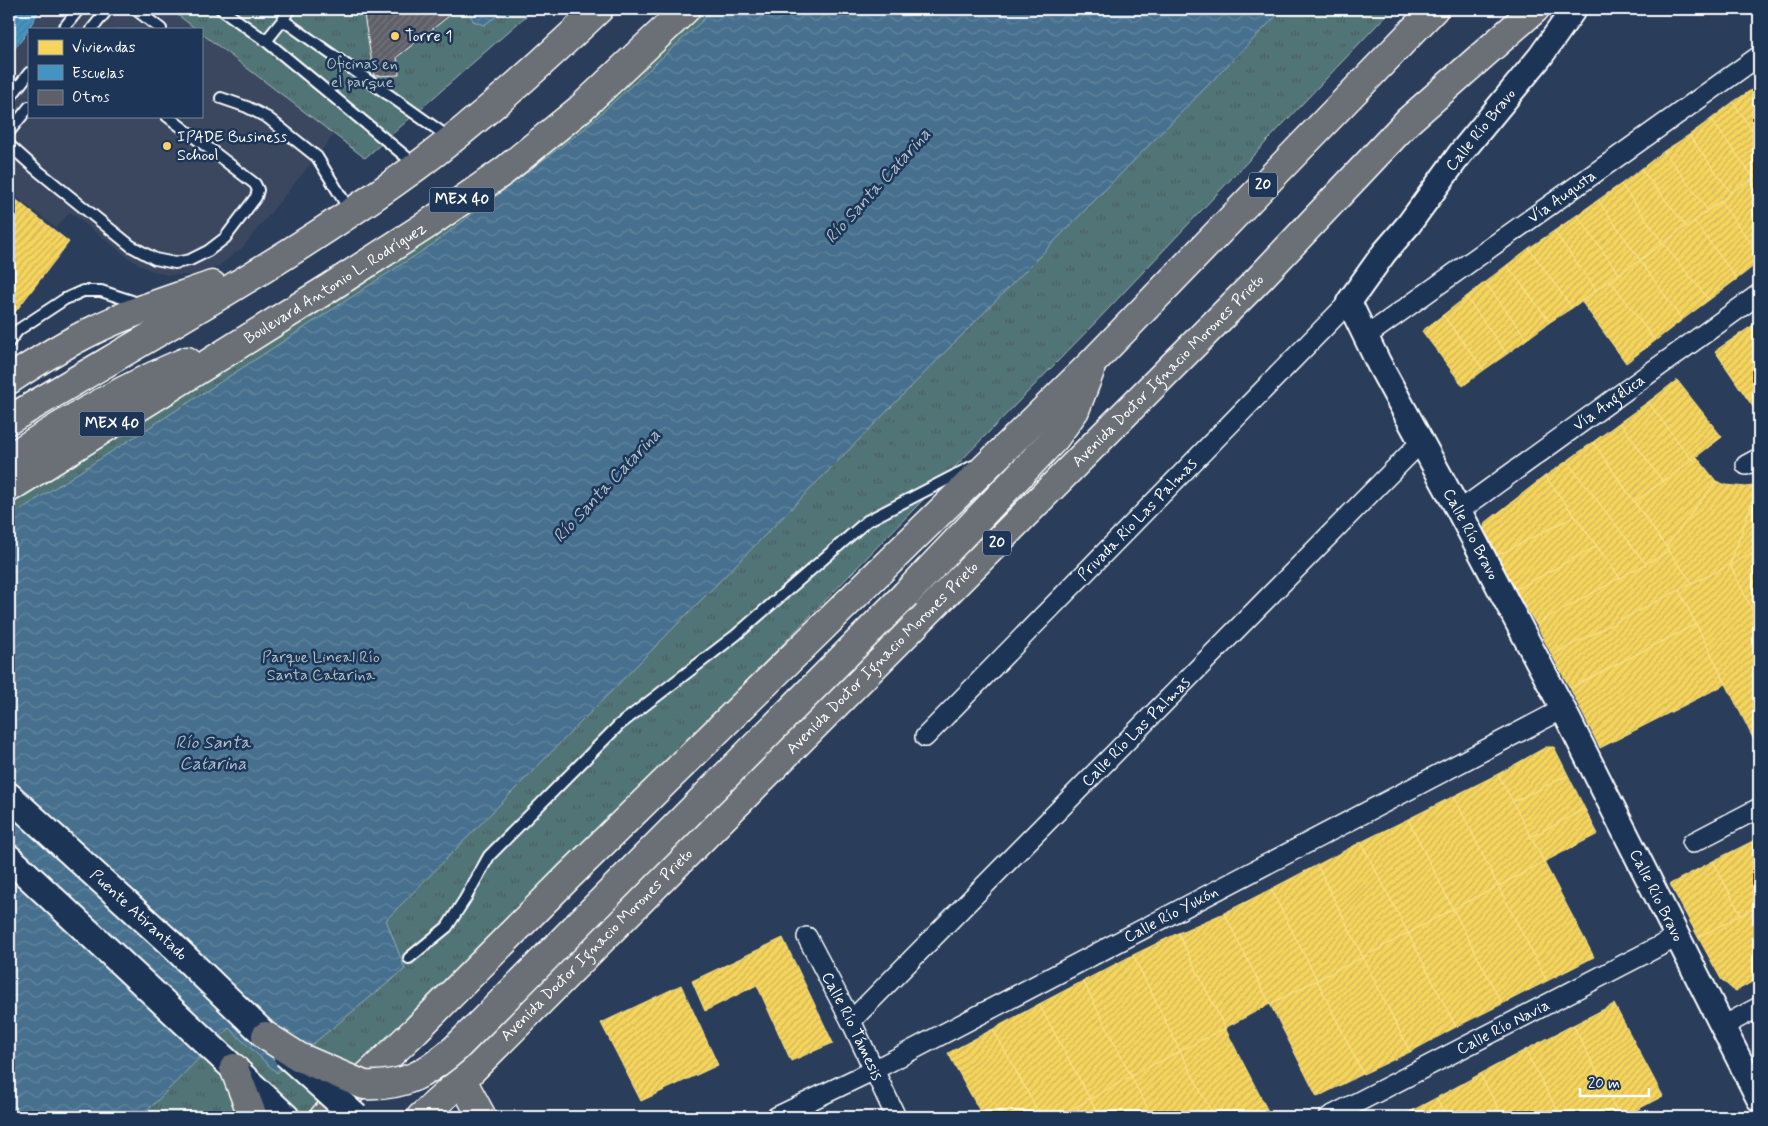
<svg xmlns="http://www.w3.org/2000/svg" width="1768" height="1126" font-family="Mynerve,sans-serif">
<style>
.built{fill:#3a475e}
.grass{fill:url(#grass-tufts);stroke:#a8babb}
.water{fill:url(#water-waves);stroke:#90a9bb}
.homes{fill:url(#homes-hatch);stroke:#f9e28d}
.schools{fill:url(#schools-hatch);stroke:#7bb3d5}
.building{fill:url(#building-hatch);stroke:#fff}
.lines{fill:none;stroke-linecap:round;stroke-linejoin:round}
.service-casing{stroke:#fff;stroke-width:14}
.minor-casing{stroke:#fff;stroke-width:22}
.tertiary-casing{stroke:#fff;stroke-width:28}
.secondary-casing{stroke:#fff;stroke-width:30}
.primary-casing{stroke:#fff;stroke-width:31}
.trunk-casing{stroke:#fff;stroke-width:31}
.service{stroke:#1d3557;stroke-width:10}
.minor{stroke:#1d3557;stroke-width:19}
.tertiary{stroke:#1d3557;stroke-width:24}
.secondary{stroke:#1d3557;stroke-width:26}
.primary{stroke:#6a7074;stroke-width:28}
.trunk{stroke:#6a7074;stroke-width:28}
.secondary-bridge-casing{stroke:#fff;stroke-width:30;stroke-linecap:butt}
.primary-bridge-casing{stroke:#fff;stroke-width:31;stroke-linecap:butt}
.secondary-bridge{stroke:#1d3557;stroke-width:26}
.primary-bridge{stroke:#6a7074;stroke-width:28}
.poi-dot{fill:#ffd166;stroke:#1d3557;stroke-width:2}
.labels{text-anchor:middle;dominant-baseline:central;stroke-width:5;stroke-linejoin:round;paint-order:stroke}
.shield{fill:#1d3557;stroke:#bbc2cd;stroke-width:1}
.shield-label{font-size:15px;font-weight:bold;fill:#fff}
.poi-label{font-size:16px;fill:#fff;stroke:#1d3557;text-anchor:start}
.park-label{font-size:16px;fill:#b1c1c2;stroke:#1d3557}
.street-label{font-size:16px;fill:#fff;stroke:#1d3557}
.water-label{font-size:18px;font-style:italic;fill:#acbfcc;stroke:#1d3557}
</style>
<defs>
<pattern id="grass-tufts" width="24" height="20" patternUnits="userSpaceOnUse" patternTransform="scale(1.25)"><rect width="24" height="20" fill="#517577"/><path d="M3 7l-1-3M5 7V3M7 7l1-3M15 17l-1-3M17 17v-4M19 17l1-3" fill="none" stroke="#4e5c5d"/></pattern>
<pattern id="water-waves" width="16" height="10" patternUnits="userSpaceOnUse" patternTransform="scale(1.25)"><rect width="16" height="10" fill="#46708e"/><path d="M0 5q4-4 8 0t8 0" fill="none" stroke="#62859f"/></pattern>
<pattern id="homes-hatch" width="6" height="6" patternUnits="userSpaceOnUse" patternTransform="scale(1.25)"><rect width="6" height="6" fill="#f6d55c"/><path d="M-1 1l2-2M0 6l6-6M5 7l2-2" fill="none" stroke="#ccb358"/></pattern>
<pattern id="schools-hatch" width="6" height="6" patternUnits="userSpaceOnUse" patternTransform="scale(1.25)"><rect width="6" height="6" fill="#4393c3"/><path d="M-1 1l2-2M0 6l6-6M5 7l2-2" fill="none" stroke="#467a99"/></pattern>
<pattern id="building-hatch" width="6" height="6" patternUnits="userSpaceOnUse" patternTransform="scale(1.25)"><rect width="6" height="6" fill="#5e5f68"/><path d="M-1 1l2-2M0 6l6-6M5 7l2-2" fill="none" stroke="#76777f"/></pattern>
</defs>
<rect width="100%" height="100%" fill="#2a3d5a"/>
<filter id="ink" filterUnits="userSpaceOnUse"><feTurbulence type="fractalNoise" baseFrequency=".02" numOctaves="2"/><feDisplacementMap in="SourceGraphic" scale="10" xChannelSelector="R" yChannelSelector="G"/><feConvolveMatrix kernelMatrix="1 2 1 2 8 2 1 2 1" color-interpolation-filters="sRGB"/></filter>
<g filter="url(#ink)">
<!-- built -->
<path class="built" d="M9 9H170L196 29H29V116H201V33L334 135 242 248 219 266 194 275H167L149 270 131 260 70 212 56 228 9 191Z"/>
<!-- grass -->
<path class="grass" d="M170 9H534L365 158 201 33V29H196Z
M684 9H1392L1091 327 743 685 377 1053 321 1108 308 1117H9V498L483 192Z"/>
<!-- water -->
<path class="water" d="M468 9H506L484 25 473 21Z
M715 9H1283L386 920 405 969 277 1073 229 1028 150 1108 133 1117H9V517L219 383 433 244 584 129Z"/>
<!-- homes -->
<path class="homes" d="M1754 88 1759 94V140L1733 102Z
M1733 102 1759 140V172L1753 177 1711 119Z
M1711 119 1753 177 1731 193 1689 135Z
M1689 135 1731 193 1708 211 1664 151Z
M1664 151 1708 211 1686 226 1641 169Z
M1641 169 1686 226 1663 243 1621 184Z
M1759 172V193L1750 180Z
M1750 180 1759 193V254L1720 201Z
M1621 184 1663 243 1640 260 1598 200Z
M9 194 69 242 9 320Z
M1598 200 1640 260 1619 274 1577 215Z
M1720 201 1759 254V262L1737 279 1694 221Z
M1577 215 1619 274 1596 290 1554 231Z
M1694 221 1737 279 1709 300 1663 243Z
M1554 231 1596 290 1572 308 1529 248Z
M1663 243 1709 300 1682 320 1640 260Z
M1529 248 1572 308 1550 322 1507 265Z
M1640 260 1682 320 1655 341 1610 280Z
M1507 265 1550 322 1527 339 1485 282Z
M1610 280 1655 341 1626 363 1581 301Z
M1485 282 1527 339 1507 354 1466 297Z
M1466 297 1507 354 1484 370 1443 315Z
M1443 315 1484 370 1463 386 1422 331Z
M1759 321V388L1746 397 1715 351Z
M1677 380 1722 437 1692 460 1648 402Z
M1759 388V415L1746 397Z
M1648 402 1692 460 1663 482 1620 422Z
M1620 422 1663 482 1634 502 1593 442Z
M1593 442 1669 551 1646 564 1567 461Z
M1697 457 1716 481 1666 547 1634 502Z
M1567 461 1646 564 1620 578 1545 476Z
M1545 476 1575 516 1498 555 1484 528 1485 523Z
M1716 481 1726 485 1746 487 1758 485 1730 565 1692 583 1666 547Z
M1759 483V550L1730 565 1758 485Z
M1575 516 1597 546 1515 590 1498 555Z
M1597 546 1620 578 1536 624 1515 590Z
M1759 550V624L1730 565Z
M1669 551 1692 583 1552 655 1536 624Z
M1730 565 1759 624V750L1679 590Z
M1679 590 1696 624 1570 688 1552 655Z
M1696 624 1726 684 1600 748 1570 688Z
M1546 747H1554L1568 775 1513 802 1498 774Z
M1498 774 1544 862 1498 886 1454 796Z
M1568 775 1585 809 1531 837 1513 802Z
M1454 796 1498 886 1453 909 1408 819Z
M1585 809 1598 834 1544 862 1531 837Z
M1408 819 1453 909 1408 933 1361 842Z
M1755 840 1759 848V906L1741 915 1713 861Z
M1361 842 1408 933 1363 957 1317 865Z
M1713 861 1741 915 1698 937 1670 884Z
M1544 862 1594 957 1547 981 1498 886Z
M1317 865 1363 957 1317 980 1271 889Z
M1498 886 1547 981 1502 1004 1453 909Z
M1271 889 1317 980 1270 1004 1224 913Z
M1759 906V978L1736 991 1732 989 1721 979 1698 937Z
M1453 909 1502 1004 1456 1027 1408 933Z
M1224 913 1270 1004 1225 1028 1178 933Z
M1178 933 1225 1028 1180 1051 1133 955Z
M1408 933 1456 1027 1410 1052 1363 957Z
M783 938 833 1043 791 1061 757 985 705 1011 692 981Z
M1133 955 1180 1051 1131 1076 1083 981Z
M1363 957 1410 1052 1363 1074 1317 980Z
M1317 980 1363 1074 1317 1097 1270 1004Z
M1083 981 1131 1076 1090 1099 1039 1004Z
M681 985 718 1065 641 1101 601 1023Z
M1039 1004 1090 1099 1057 1117H1041L993 1029Z
M1614 1004 1663 1096 1623 1117H1620L1573 1025Z
M1573 1025 1620 1117H1561L1525 1050Z
M1225 1028 1271 1117H1214L1180 1051Z
M993 1029 1041 1117H983L948 1053Z
M1525 1050 1561 1117H1503L1480 1074Z
M1180 1051 1214 1117H1152L1131 1076Z
M1480 1074 1503 1117H1446L1436 1098Z
M1131 1076 1152 1117H1099L1090 1099Z
M1436 1098 1446 1117H1403L1402 1116Z
M1090 1099 1099 1117H1057Z"/>
<!-- schools -->
<path class="schools" d="M9 9H40L24 37 9 55Z"/>
<!-- building -->
<path class="building" d="M363 9H448L449 16 397 57 399 75 374 76Z"/>
<g class="lines">
<!-- service casing -->
<g class="service-casing">
<path id="service" d="M135 9 161 29
M221 9 266 41 283 20 289 9
M283 20 451 139
M63 29 79 9
M92 29 108 9
M266 41 416 165
M221 98 247 107 268 118 317 157 350 211
M9 99 29 73
M9 132 29 107
M9 145 37 170 131 246 155 259 175 263 190 260 208 251 225 238 256 197 258 190 255 184 167 116
M9 342 18 330 65 299 83 291H101L141 304
M409 958 447 927 465 899 489 856 619 725 736 635 867 521 973 466"/>
</g>
<!-- minor casing -->
<g class="minor-casing">
<g id="minor">
<path id="s1" d="M1365 337 1759 56"/>
<path d="M1746 465 1759 458"/>
<path id="s2" d="M1459 511 1759 294"/>
<path id="s3" d="M925 737 1349 302"/>
<path d="M1692 843 1759 808"/>
<path id="s4" d="M807 937 851 1021 896 1117"/>
<path id="s5" d="M851 1021 1421 442"/>
<path d="M1723 1026 1759 1007"/>
<path id="s6" d="M776 1117 874 1070 1563 709"/>
<path id="s7" d="M1329 1117 1677 937"/>
</g>
</g>
<!-- tertiary casing -->
<g class="tertiary-casing">
<g id="tertiary">
<path id="s8" d="M1574 9 1540 57 1460 154 1409 224 1384 253 1349 302 1379 364 1459 511 1563 709 1759 1099"/>
</g>
</g>
<!-- secondary casing -->
<g class="secondary-casing">
<g id="secondary">
<path id="s9" d="M9 796 170 943 266 1036"/>
<path d="M9 858 286 1117"/>
</g>
</g>
<!-- primary casing -->
<g class="primary-casing">
<g id="primary">
<path d="M906 594 1055 438 1075 410 1090 371"/>
<path d="M234 1068 253 1117"/>
<path d="M462 1080 482 1117"/>
<path d="M324 1117 416 1030 569 876 1093 362 1434 9"/>
<path id="s10" d="M421 1117 462 1080 1259 279 1408 121 1535 9"/>
</g>
</g>
<!-- trunk casing -->
<g class="trunk-casing">
<g id="trunk">
<path d="M9 380C36 362 65 344 94 330 132 311 173 299 212 285"/>
<path d="M9 420C146 338 287 261 416 167 481 119 541 64 599 9"/>
<path d="M9 458C66 421 124 387 187 361"/>
<path id="s11" d="M9 488 329 288 425 226 504 171 580 109 686 9"/>
</g>
</g>
<!-- service -->
<use href="#service" class="service"/>
<!-- minor -->
<use href="#minor" class="minor"/>
<!-- tertiary -->
<use href="#tertiary" class="tertiary"/>
<!-- secondary -->
<use href="#secondary" class="secondary"/>
<!-- primary -->
<use href="#primary" class="primary"/>
<!-- trunk -->
<use href="#trunk" class="trunk"/>
<!-- secondary-bridge casing -->
<g class="secondary-bridge-casing">
<path id="secondary-bridge" d="M286 1054 356 1117"/>
</g>
<!-- primary-bridge casing -->
<g class="primary-bridge-casing">
<path id="primary-bridge" d="M266 1036 299 1057 364 1085C405 1087 427 1073 456 1048L906 594"/>
</g>
<!-- secondary-bridge -->
<use href="#secondary-bridge" class="secondary-bridge"/>
<!-- primary-bridge -->
<use href="#primary-bridge" class="primary-bridge"/>
</g>
</g>
<!-- markers -->
<g class="poi-dot">
<circle cx="395" cy="36" r="5"/>
<circle cx="167" cy="146" r="5"/>
</g>
<g class="labels">
<!-- shield labels -->
<g class="shield">
<rect x="1249" y="172.5" width="28" height="25" rx="4"/>
<rect x="429.5" y="187.5" width="65" height="25" rx="4"/>
<rect x="79.5" y="411.5" width="65" height="25" rx="4"/>
<rect x="983" y="530.5" width="28" height="25" rx="4"/>
</g>
<g class="shield-label">
<text x="1263" y="185">20</text>
<text x="462" y="200">MEX 40</text>
<text x="112" y="424">MEX 40</text>
<text x="997" y="543">20</text>
</g>
<!-- poi labels -->
<g class="poi-label">
<text x="405" y="36">Torre 1</text>
<text x="177" y="137">IPADE Business<tspan x="177" dy="18">School</tspan></text>
</g>
<!-- park labels -->
<g class="park-label">
<text x="362" y="64">Oficinas en<tspan x="362" dy="18">el parque</tspan></text>
<text x="321" y="657">Parque Lineal Río<tspan x="321" dy="18">Santa Catarina</tspan></text>
</g>
<!-- street labels -->
<g class="street-label">
<text transform="translate(1481 130) rotate(-51)">Calle Río Bravo</text>
<text stroke="none"><textPath href="#s1" startOffset="242">Vía Augusta</textPath></text>
<text stroke="none"><textPath href="#s11" startOffset="385">Boulevard Antonio L. Rodríguez</textPath></text>
<text stroke="none"><textPath href="#s10" startOffset="1056">Avenida Doctor Ignacio Morones Prieto</textPath></text>
<text stroke="none"><textPath href="#s2" startOffset="185">Vía Angélica</textPath></text>
<text stroke="none"><textPath href="#s3" startOffset="304">Privada Río Las Palmas</textPath></text>
<text stroke="none"><textPath href="#s8" startOffset="632">Calle Río Bravo</textPath></text>
<text stroke="none"><textPath href="#s10" startOffset="651">Avenida Doctor Ignacio Morones Prieto</textPath></text>
<text stroke="none"><textPath href="#s5" startOffset="406">Calle Río Las Palmas</textPath></text>
<text stroke="none"><textPath href="#s8" startOffset="1038">Calle Río Bravo</textPath></text>
<text stroke="none"><textPath href="#s9" startOffset="176">Puente Atirantado</textPath></text>
<text stroke="none"><textPath href="#s6" startOffset="444">Calle Río Yukón</textPath></text>
<text stroke="none"><textPath href="#s10" startOffset="246">Avenida Doctor Ignacio Morones Prieto</textPath></text>
<text stroke="none"><textPath href="#s4" startOffset="100">Calle Río Támesis</textPath></text>
<text stroke="none"><textPath href="#s7" startOffset="196">Calle Río Navia</textPath></text>
</g>
<!-- water labels -->
<g class="water-label">
<text transform="translate(878 186) rotate(-48)">Río Santa Catarina</text>
<text transform="translate(607 486) rotate(-47)">Río Santa Catarina</text>
<text x="213" y="743">Río Santa<tspan x="213" dy="21">Catarina</tspan></text>
</g>
</g>
<!-- margin -->
<rect width="1768" height="1126" fill="none" stroke="#1d3557" stroke-width="30"/>
<rect x="15" y="15" width="1738" height="1096" fill="none" stroke="#fff" stroke-width="2" filter="url(#ink)"/>
<!-- legend -->
<rect x="28" y="28" width="175" height="90" fill="#1d3557" stroke="#77869a"/>
<rect x="38" y="40" width="25" height="15" fill="#f6d55c" stroke="#77869a"/>
<text x="72" y="52" font-size="15" fill="#ffffff">Viviendas</text>
<rect x="38" y="65" width="25" height="15" fill="#4393c3" stroke="#77869a"/>
<text x="72" y="78" font-size="15" fill="#ffffff">Escuelas</text>
<rect x="38" y="90" width="25" height="15" fill="#5e5f68" stroke="#77869a"/>
<text x="72" y="102" font-size="15" fill="#ffffff">Otros</text>
<!-- scale -->
<path d="M1580 1088v8h69v-8" fill="none" stroke="#ffffff" stroke-width="2.5"/>
<text x="1588" y="1088" font-size="15" fill="#ffffff" stroke="#1d3557" stroke-width="4" paint-order="stroke">20 m</text>
</svg>
